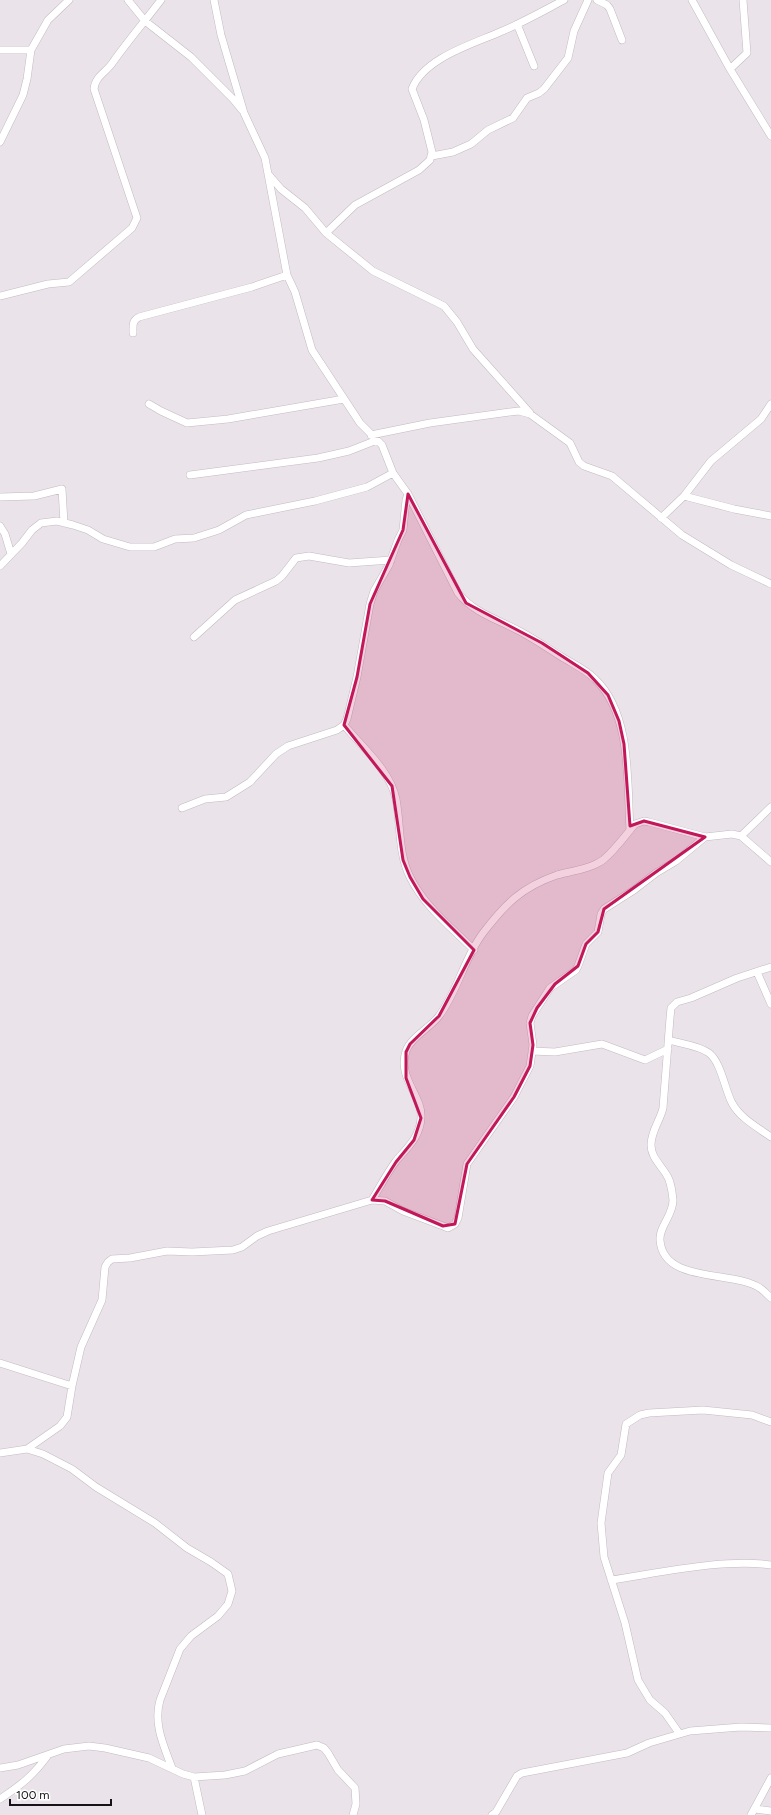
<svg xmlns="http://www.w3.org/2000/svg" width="771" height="1815" font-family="Figtree,sans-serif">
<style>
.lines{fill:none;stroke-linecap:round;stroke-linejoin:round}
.minor-casing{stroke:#c2bbc1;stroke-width:8}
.minor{stroke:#fff;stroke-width:7}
.marked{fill:#c2185b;fill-opacity:0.2;stroke:#c2185b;stroke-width:3;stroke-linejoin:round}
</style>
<rect width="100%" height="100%" fill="#eae3e9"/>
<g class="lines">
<!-- minor casing -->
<g class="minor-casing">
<path id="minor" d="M128 0 145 21 191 57 233 99 242 110
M214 0 221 35 244 113 265 158 287 275 295 292 312 350 360 423 382 445 393 473 408 494 458 593C475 614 500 620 523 633 536 640 549 649 562 657 573 664 585 669 595 679 632 714 627 782 630 830
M597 0 607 5 610 9 622 40
M692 0 730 69 771 136
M517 24 534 66
M0 50H31
M730 69 747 53 743 0
M0 142 23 95 27 79 31 50 48 20 69 0
M432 156 453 152 471 144 488 130 513 118 527 98 539 93 544 89 568 58 574 31 588 0
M269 175 281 189 305 208 326 233 373 271 444 306 457 322 473 349 530 413
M326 233 355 205 419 170 430 160 432 152 424 120 412 89C424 58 473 44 500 32 522 23 543 11 564 0
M0 296 48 284 69 282 132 228 137 218 94 89C95 76 107 72 113 62 128 41 145 21 161 0
M133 333C133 325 132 321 139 317L252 287 287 275
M149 404 161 411 187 423 228 419 344 399
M371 435 430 423 510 412 519 411 530 414 570 443 579 462 584 466 612 476 682 535 731 565 771 584
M190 475 318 458 349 451 377 440
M684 496 734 509 771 516
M0 497 34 496 62 489 64 523
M661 518 684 496 711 461 761 419 771 404
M0 526 5 534 11 554
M0 566 22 543 32 530 41 523 57 521 73 525 88 530 103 539 130 547H154L175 539 194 538 219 530 246 515 315 501 367 487 393 473
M194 637 235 600 276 581 282 576 296 558 309 556 349 563 391 560
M344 725C362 747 390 770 396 799 401 826 398 853 410 877 424 906 451 927 474 950
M182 808 205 799 226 797 250 782 276 754 288 746 337 730 344 725 347 719 357 677 370 604 374 591 389 565 398 540 403 530 406 500 408 494
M741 836 771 862
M771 967 737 978 691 998 677 1002 671 1008 670 1018 663 1108C660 1121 651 1131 651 1145 651 1157 660 1164 666 1174 671 1181 672 1191 673 1200 673 1216 659 1226 660 1240 663 1284 733 1270 760 1288 764 1291 768 1295 771 1298
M757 972 771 1004
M669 1040C681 1044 698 1045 709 1053 721 1062 725 1090 732 1103 740 1118 757 1127 771 1137
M532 1051 555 1052 602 1044 645 1060 668 1049
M372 1200C380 1187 387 1173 396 1161 407 1148 420 1137 421 1118 423 1096 397 1078 406 1051 411 1037 430 1028 439 1016 458 991 464 958 483 933 505 904 522 887 557 875 572 871 590 869 603 860 615 850 625 836 635 824L644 821 649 822 705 837 732 834 741 836 771 807
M0 1363 72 1386
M27 1449 60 1426 67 1417 72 1386 81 1347 102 1300 105 1267 108 1262 112 1259 130 1258 167 1251 192 1252 233 1250 242 1247 257 1236 268 1231 372 1200 385 1201 403 1211 443 1226 448 1228 455 1224 458 1218 467 1164 514 1097 530 1066 533 1045 530 1023 532 1016 550 988 576 970 578 966 586 944 598 932 601 914 604 909 634 890 656 873 676 861 705 837
M0 1453 27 1449 43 1454 72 1469 96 1487 155 1523 187 1548 211 1562 228 1574 232 1591 228 1604 218 1616 191 1636 180 1649 160 1700C153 1724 164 1746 172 1768
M611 1580C659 1573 724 1558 771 1565
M679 1733 665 1713 650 1700 638 1680 625 1623 604 1557 601 1523 608 1473 621 1455 626 1424 640 1415 649 1413 703 1410 752 1415 771 1422
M0 1768 18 1765 64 1749 89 1746 105 1748 149 1758 183 1774 194 1777 225 1775 245 1771 278 1754 317 1745 324 1748 328 1753 338 1770 355 1788 356 1804 353 1815
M194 1777 202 1815
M0 1799C21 1785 33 1776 48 1755
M755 1809 771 1811
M492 1815 496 1812 517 1776 522 1773 627 1753 649 1743 690 1731 741 1727 771 1728
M751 1815 771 1778"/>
</g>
<!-- minor -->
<use href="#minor" class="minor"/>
</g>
<!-- marked area -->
<path class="marked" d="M408 494 466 603 542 643 588 673 608 695 619 721 624 744 630 826 644 821 705 837 604 909 598 932 586 944 578 966 555 984 537 1008 530 1023 533 1045 530 1066 514 1097 467 1164 455 1224 443 1226 385 1201 372 1200 396 1162 414 1140 421 1118 406 1078V1052L410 1044 439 1016 474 950 423 899 410 877 403 860 392 786 344 725 357 677 370 604 403 530Z"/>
<!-- scale -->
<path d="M10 1799v6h101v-6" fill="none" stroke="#151315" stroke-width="2"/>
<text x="16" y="1799" font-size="12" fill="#151315" stroke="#ffffff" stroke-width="3" paint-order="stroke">100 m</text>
</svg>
